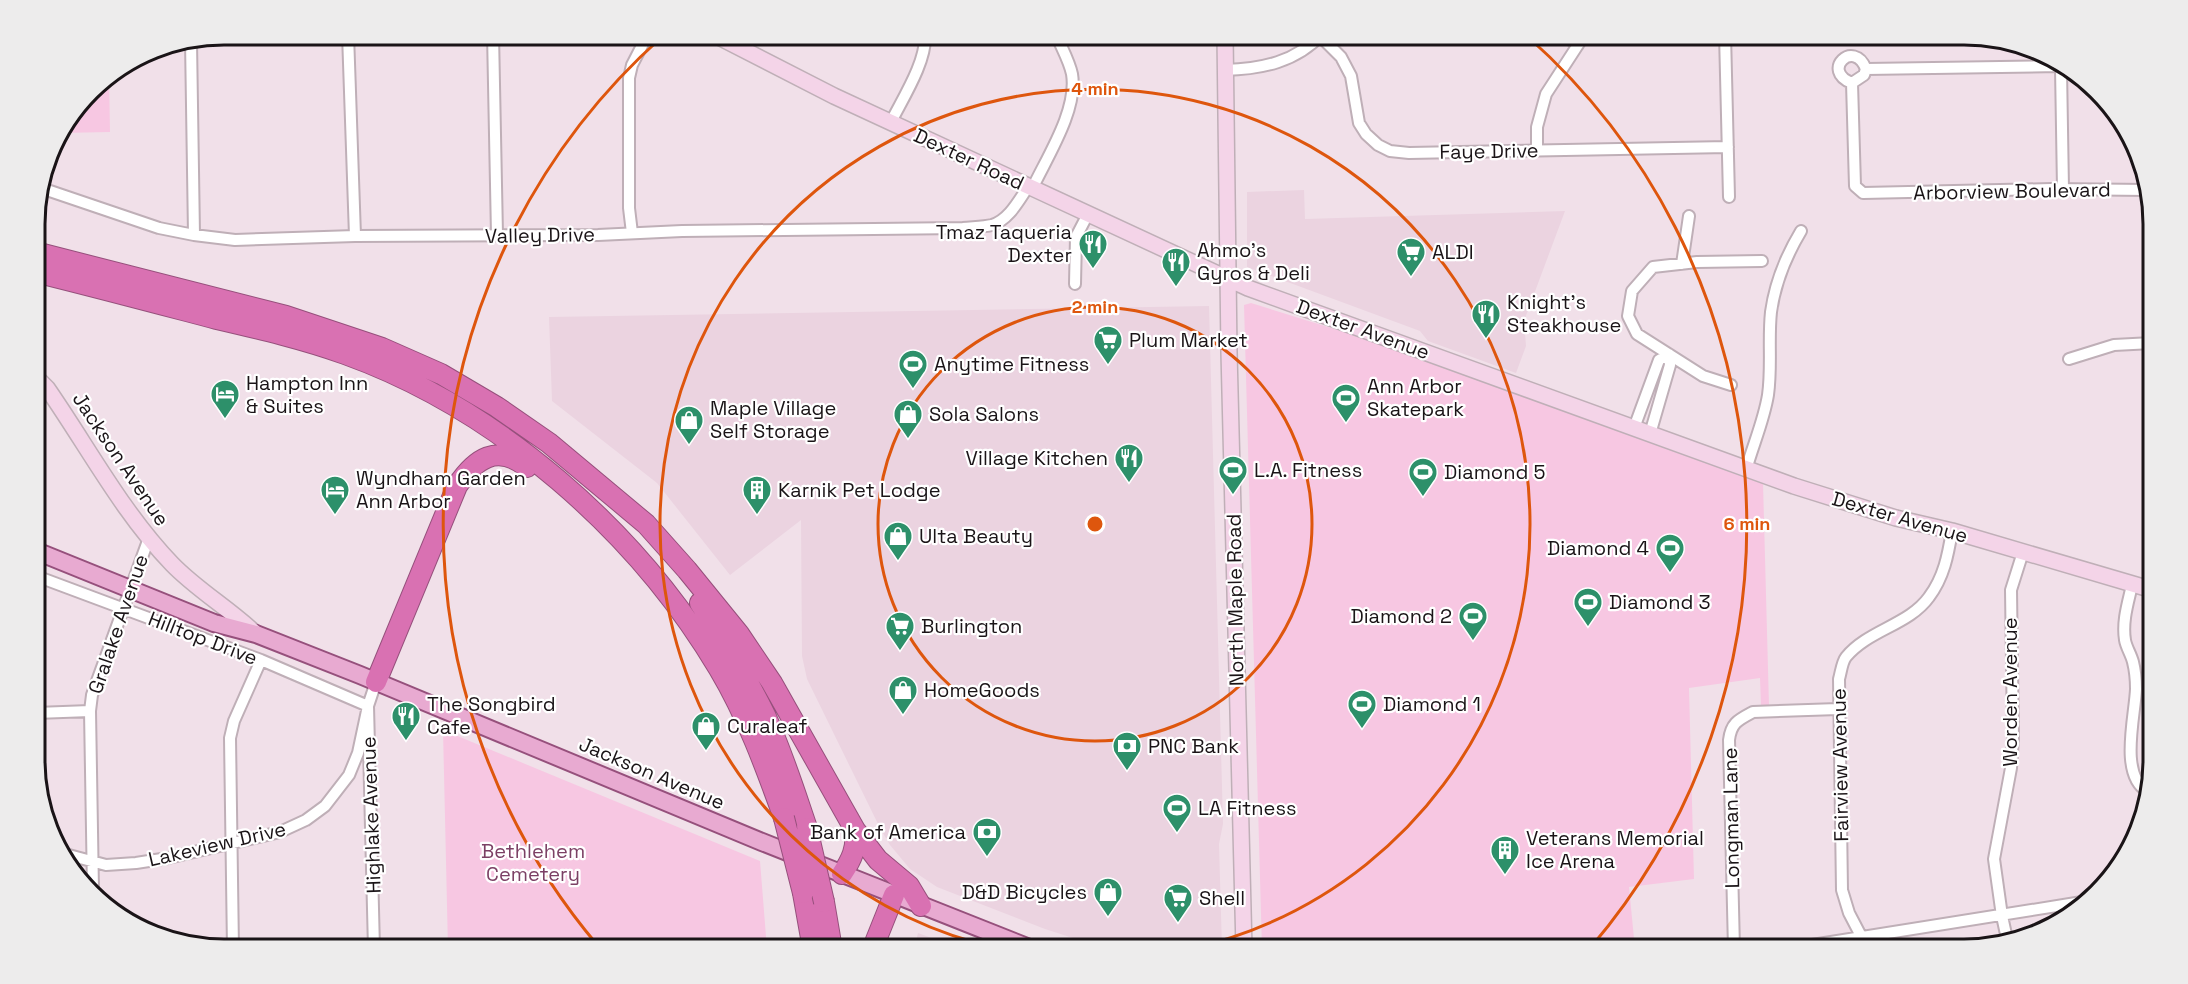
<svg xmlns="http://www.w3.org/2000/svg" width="2188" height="984" font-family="'Space Grotesk',sans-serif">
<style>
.built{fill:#ebd3e0}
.green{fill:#f7c7e2}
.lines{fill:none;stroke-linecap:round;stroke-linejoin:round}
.street-casing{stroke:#bfafb7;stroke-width:14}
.secondary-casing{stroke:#bfafb7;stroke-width:18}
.primary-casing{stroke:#96507c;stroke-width:20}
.highway-casing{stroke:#96507c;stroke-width:22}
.street{stroke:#fff;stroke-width:10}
.secondary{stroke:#f4d4e8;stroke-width:15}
.primary{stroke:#e8aad1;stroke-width:16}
.highway{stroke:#d971b2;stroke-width:20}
.highway-bridge-casing{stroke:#96507c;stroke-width:22;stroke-linecap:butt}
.highway-bridge{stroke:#d971b2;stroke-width:20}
.ring{fill:none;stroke:#de560d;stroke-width:3}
.labels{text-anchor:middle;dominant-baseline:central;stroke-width:4.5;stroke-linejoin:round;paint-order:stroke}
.street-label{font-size:20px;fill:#1a1417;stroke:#fff}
.poi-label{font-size:20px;fill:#1a1417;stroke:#fff;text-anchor:start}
.park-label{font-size:20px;fill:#7c4065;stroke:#fff}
.rim{fill:none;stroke:#1a1417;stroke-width:3}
.centre{fill:#de560d;stroke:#fff;stroke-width:3}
.ring-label{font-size:18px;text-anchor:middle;font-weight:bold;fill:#de560d;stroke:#fff;stroke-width:4.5;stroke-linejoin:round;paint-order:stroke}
</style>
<rect width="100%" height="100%" fill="#f1e0e9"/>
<!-- built -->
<path class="built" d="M1304 190 1305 219 1565 211 1524 321 1526 346 1516 373 1428 341 1420 331 1247 267V192Z
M1209 306 1223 824 1219 844 1222 949H1107L1045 929 937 887 910 869 890 845 880 828 807 679 802 656 801 520 730 575 657 483 552 401 549 317Z
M918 933 961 949H914Z"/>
<!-- green -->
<path class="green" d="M109 75 110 132 60 133 99 82Z
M1251 303 1373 341 1763 483 1769 706H1761L1760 678 1689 688 1694 879 1629 887 1635 949H1262L1244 305Z
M443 730 760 861 767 949H448Z"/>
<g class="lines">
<!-- street casing -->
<g class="street-casing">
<path id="street" d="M348 34 355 236
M493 34 497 235
M1454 34 1457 38 1463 39 1469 34
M1562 34 1578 45
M1725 34 1729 197
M1321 37 1341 57 1351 76 1359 123 1366 134 1378 145 1390 151 1409 153 1728 147
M191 41 194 235
M739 47 746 34
M2061 68 2063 189
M1225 70C1262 69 1296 62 1322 34
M1852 83 1855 186 1863 193 2051 189 2148 190
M1852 83 1864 75 1866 69 2059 66
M1852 83C1820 71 1854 38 1866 69
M891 122C903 98 927 61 925 34
M1537 150V127L1546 94 1585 34
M41 188 159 228 194 235 235 240 355 236 598 235 682 231 963 228C972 227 983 227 992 225 1009 220 1019 200 1028 187
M1032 189C1047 157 1078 110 1072 74 1069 60 1061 47 1056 34
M632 233 629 208V78L632 65 648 34
M1682 264 1689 216
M1075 284 1076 237 1088 214
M2069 359 2114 345 2152 343
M1731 385 1703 376 1637 334 1628 316 1632 291 1653 267 1697 262 1762 261
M1634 428 1659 360 1669 354 1670 365 1650 434
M1746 470C1753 445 1764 420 1768 395 1772 367 1768 340 1771 312 1775 283 1786 256 1801 231
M36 576 261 660 368 706 358 753 349 775 325 806 306 820 280 832 168 858 136 863 106 865 65 854
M2132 585C2128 603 2122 621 2125 640 2126 647 2131 654 2133 662 2135 670 2136 681 2136 689 2135 716 2119 775 2147 791
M36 713 90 711
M93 890 90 711 92 695 149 538
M1861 936 1849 913 1842 890 1839 679C1841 672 1842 662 1846 657 1868 630 1909 625 1929 597 1944 577 1948 555 1952 531
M2007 939 2002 916 1994 859 2011 768 2013 738 2011 590 2023 552
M233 949 230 738 234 721 261 660
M374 949 368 706 376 682
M1734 949 1729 740C1731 723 1738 720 1753 712L1838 709
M1787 949 2082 902"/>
</g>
<!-- secondary casing -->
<g class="secondary-casing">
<path id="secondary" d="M713 34 834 96 1248 288 1794 486 1896 518 1952 531 2153 590
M1225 34 1229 352 1244 949
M35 376 47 388C88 447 122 512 172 564 197 590 230 609 256 634"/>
</g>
<!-- primary casing -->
<g class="primary-casing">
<path id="primary" d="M36 551 214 623 256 634 360 675 762 842 1032 949
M1970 949 1981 947"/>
</g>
<!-- highway casing -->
<g class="highway-casing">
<path id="highway" d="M35 252 286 316 382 348 441 374 497 407 549 443 646 524 687 570 739 634 772 683 855 830 878 860 909 886 921 906
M35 272C96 287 156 303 217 319 260 329 303 339 345 354 498 409 637 531 719 669 747 716 766 768 784 818
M700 603C723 639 746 676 765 715 782 751 794 790 807 828
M376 682 457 486C475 459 497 443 527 467
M842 874C852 859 857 848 855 830
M803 893 813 949
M824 902 832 949
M874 949 876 940 894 895"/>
</g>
<!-- street -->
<use href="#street" class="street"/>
<!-- secondary -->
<use href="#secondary" class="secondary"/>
<!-- primary -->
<use href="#primary" class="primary"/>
<!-- highway -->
<use href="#highway" class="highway"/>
<!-- highway-bridge casing -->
<g class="highway-bridge-casing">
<path id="highway-bridge" d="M784 818 803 893
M807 828 824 902"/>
</g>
<!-- highway-bridge -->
<use href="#highway-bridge" class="highway-bridge"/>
</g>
<!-- distance rings -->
<g class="ring">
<circle cx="1095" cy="524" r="217"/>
<path d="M1001 949A435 435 0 1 1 1189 949"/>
<path d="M599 947A652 652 0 0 1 663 36M1527 36A652 652 0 0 1 1591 947"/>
</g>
<!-- icons -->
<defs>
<g id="restaurant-pin" transform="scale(1.5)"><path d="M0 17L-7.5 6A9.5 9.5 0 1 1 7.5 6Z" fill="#2d906a" stroke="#fff"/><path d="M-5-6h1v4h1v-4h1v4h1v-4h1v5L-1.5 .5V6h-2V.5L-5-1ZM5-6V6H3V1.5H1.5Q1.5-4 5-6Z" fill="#fff"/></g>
<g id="supermarket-pin" transform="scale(1.5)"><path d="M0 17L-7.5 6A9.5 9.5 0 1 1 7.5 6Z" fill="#2d906a" stroke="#fff"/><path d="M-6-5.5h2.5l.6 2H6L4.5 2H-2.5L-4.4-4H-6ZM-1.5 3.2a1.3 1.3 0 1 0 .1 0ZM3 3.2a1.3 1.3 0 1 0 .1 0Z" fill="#fff"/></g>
<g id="stadium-pin" transform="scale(1.5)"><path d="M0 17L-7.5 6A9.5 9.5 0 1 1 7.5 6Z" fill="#2d906a" stroke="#fff"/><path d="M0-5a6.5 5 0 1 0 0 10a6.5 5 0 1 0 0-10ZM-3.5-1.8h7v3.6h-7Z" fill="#fff"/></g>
<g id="hotel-pin" transform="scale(1.5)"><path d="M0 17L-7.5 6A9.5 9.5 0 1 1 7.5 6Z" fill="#2d906a" stroke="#fff"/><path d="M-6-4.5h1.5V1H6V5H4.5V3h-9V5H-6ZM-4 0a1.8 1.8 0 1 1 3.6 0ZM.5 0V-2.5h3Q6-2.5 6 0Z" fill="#fff"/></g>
<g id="shop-pin" transform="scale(1.5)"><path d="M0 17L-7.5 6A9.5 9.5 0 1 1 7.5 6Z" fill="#2d906a" stroke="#fff"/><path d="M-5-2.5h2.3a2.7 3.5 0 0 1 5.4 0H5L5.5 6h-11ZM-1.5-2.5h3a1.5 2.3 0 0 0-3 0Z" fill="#fff"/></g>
<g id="building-pin" transform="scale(1.5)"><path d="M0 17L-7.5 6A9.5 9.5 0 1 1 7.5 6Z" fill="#2d906a" stroke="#fff"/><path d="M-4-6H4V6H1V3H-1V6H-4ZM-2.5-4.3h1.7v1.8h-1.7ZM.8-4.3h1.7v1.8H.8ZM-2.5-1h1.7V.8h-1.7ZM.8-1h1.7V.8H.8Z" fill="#fff"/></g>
<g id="bank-pin" transform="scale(1.5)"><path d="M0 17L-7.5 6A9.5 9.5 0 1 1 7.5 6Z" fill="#2d906a" stroke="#fff"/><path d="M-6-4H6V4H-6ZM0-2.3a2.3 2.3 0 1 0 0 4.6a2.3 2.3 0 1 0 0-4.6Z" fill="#fff"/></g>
</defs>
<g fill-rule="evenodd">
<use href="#restaurant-pin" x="1093" y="244"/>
<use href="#supermarket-pin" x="1411" y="252"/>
<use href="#restaurant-pin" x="1176" y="262"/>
<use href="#restaurant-pin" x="1486" y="314"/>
<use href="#supermarket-pin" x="1108" y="340"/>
<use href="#stadium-pin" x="913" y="364"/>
<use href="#hotel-pin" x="225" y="394"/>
<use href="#stadium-pin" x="1346" y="398"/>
<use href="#shop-pin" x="908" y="414"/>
<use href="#shop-pin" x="689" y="420"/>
<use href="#restaurant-pin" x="1129" y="458"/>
<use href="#stadium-pin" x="1233" y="470"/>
<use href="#stadium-pin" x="1423" y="472"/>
<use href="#hotel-pin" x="335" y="490"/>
<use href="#building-pin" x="757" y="490"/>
<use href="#shop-pin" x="898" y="536"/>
<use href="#stadium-pin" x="1670" y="548"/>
<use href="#stadium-pin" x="1588" y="602"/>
<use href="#stadium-pin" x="1473" y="616"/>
<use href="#supermarket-pin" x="900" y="626"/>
<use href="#shop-pin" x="903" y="690"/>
<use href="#stadium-pin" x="1362" y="704"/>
<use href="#restaurant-pin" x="406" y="716"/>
<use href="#shop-pin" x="706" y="726"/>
<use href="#bank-pin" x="1127" y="746"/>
<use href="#stadium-pin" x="1177" y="808"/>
<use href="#bank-pin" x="987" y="832"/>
<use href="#building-pin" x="1505" y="850"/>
<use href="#shop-pin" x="1108" y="892"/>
<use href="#supermarket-pin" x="1178" y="898"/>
</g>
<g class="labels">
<!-- street labels -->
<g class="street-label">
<text transform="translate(1489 151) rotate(-1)">Faye Drive</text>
<text transform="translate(969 159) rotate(25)">Dexter Road</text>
<text transform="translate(2012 191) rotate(-1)">Arborview Boulevard</text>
<text transform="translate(540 235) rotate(-1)">Valley Drive</text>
<text transform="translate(1363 329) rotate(20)">Dexter Avenue</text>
<text transform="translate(121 459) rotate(56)">Jackson Avenue</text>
<text transform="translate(1900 517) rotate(16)">Dexter Avenue</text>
<text transform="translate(1235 600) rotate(-91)">North Maple Road</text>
<text transform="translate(118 624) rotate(-71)">Gralake Avenue</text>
<text transform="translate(203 638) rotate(21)">Hilltop Drive</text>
<text transform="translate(2010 692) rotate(-90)">Worden Avenue</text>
<text transform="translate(1840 765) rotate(-91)">Fairview Avenue</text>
<text transform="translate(652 773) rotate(23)">Jackson Avenue</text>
<text transform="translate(371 815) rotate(-92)">Highlake Avenue</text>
<text transform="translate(1731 818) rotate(-91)">Longman Lane</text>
<text transform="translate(217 844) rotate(-13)">Lakeview Drive</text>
</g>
<!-- poi labels -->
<g class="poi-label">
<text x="1072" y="232" text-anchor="end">Tmaz Taqueria<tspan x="1072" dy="23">Dexter</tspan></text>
<text x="1197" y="250">Ahmo's<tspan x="1197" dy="23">Gyros &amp; Deli</tspan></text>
<text x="1432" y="252">ALDI</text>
<text x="1507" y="302">Knight's<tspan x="1507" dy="23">Steakhouse</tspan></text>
<text x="1129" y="340">Plum Market</text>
<text x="934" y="364">Anytime Fitness</text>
<text x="246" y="383">Hampton Inn<tspan x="246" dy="23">&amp; Suites</tspan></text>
<text x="1367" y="386">Ann Arbor<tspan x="1367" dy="23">Skatepark</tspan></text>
<text x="710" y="408">Maple Village<tspan x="710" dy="23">Self Storage</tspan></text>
<text x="929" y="414">Sola Salons</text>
<text x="1108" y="458" text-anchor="end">Village Kitchen</text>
<text x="1254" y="470">L.A. Fitness</text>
<text x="1444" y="472">Diamond 5</text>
<text x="356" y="478">Wyndham Garden<tspan x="356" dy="23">Ann Arbor</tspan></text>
<text x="778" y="490">Karnik Pet Lodge</text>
<text x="919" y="536">Ulta Beauty</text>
<text x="1649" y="548" text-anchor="end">Diamond 4</text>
<text x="1609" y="602">Diamond 3</text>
<text x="1452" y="616" text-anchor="end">Diamond 2</text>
<text x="921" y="626">Burlington</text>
<text x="924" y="690">HomeGoods</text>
<text x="427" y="704">The Songbird<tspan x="427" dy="23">Cafe</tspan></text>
<text x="1383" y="704">Diamond 1</text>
<text x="727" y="726">Curaleaf</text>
<text x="1148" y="746">PNC Bank</text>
<text x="1198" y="808">LA Fitness</text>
<text x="966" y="832" text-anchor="end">Bank of America</text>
<text x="1526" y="838">Veterans Memorial<tspan x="1526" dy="23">Ice Arena</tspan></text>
<text x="1087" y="892" text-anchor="end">D&amp;D Bicycles</text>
<text x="1199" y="898">Shell</text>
</g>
<!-- park labels -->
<g class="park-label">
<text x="533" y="851">Bethlehem<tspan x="533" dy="23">Cemetery</tspan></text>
</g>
</g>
<!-- crop -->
<path d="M0 0H2188V984H0ZM224 45H1964A179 179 0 0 1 2143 224V760A179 179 0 0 1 1964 939H224A179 179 0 0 1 45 760V224A179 179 0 0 1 224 45Z" fill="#edecec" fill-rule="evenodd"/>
<path class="rim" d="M224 45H1964A179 179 0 0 1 2143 224V760A179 179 0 0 1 1964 939H224A179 179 0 0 1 45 760V224A179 179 0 0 1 224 45Z"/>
<circle cx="1095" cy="524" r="9" class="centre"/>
<g class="ring-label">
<text x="1095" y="95">4 min</text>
<text x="1095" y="313">2 min</text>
<text x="1747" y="530">6 min</text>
</g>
</svg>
